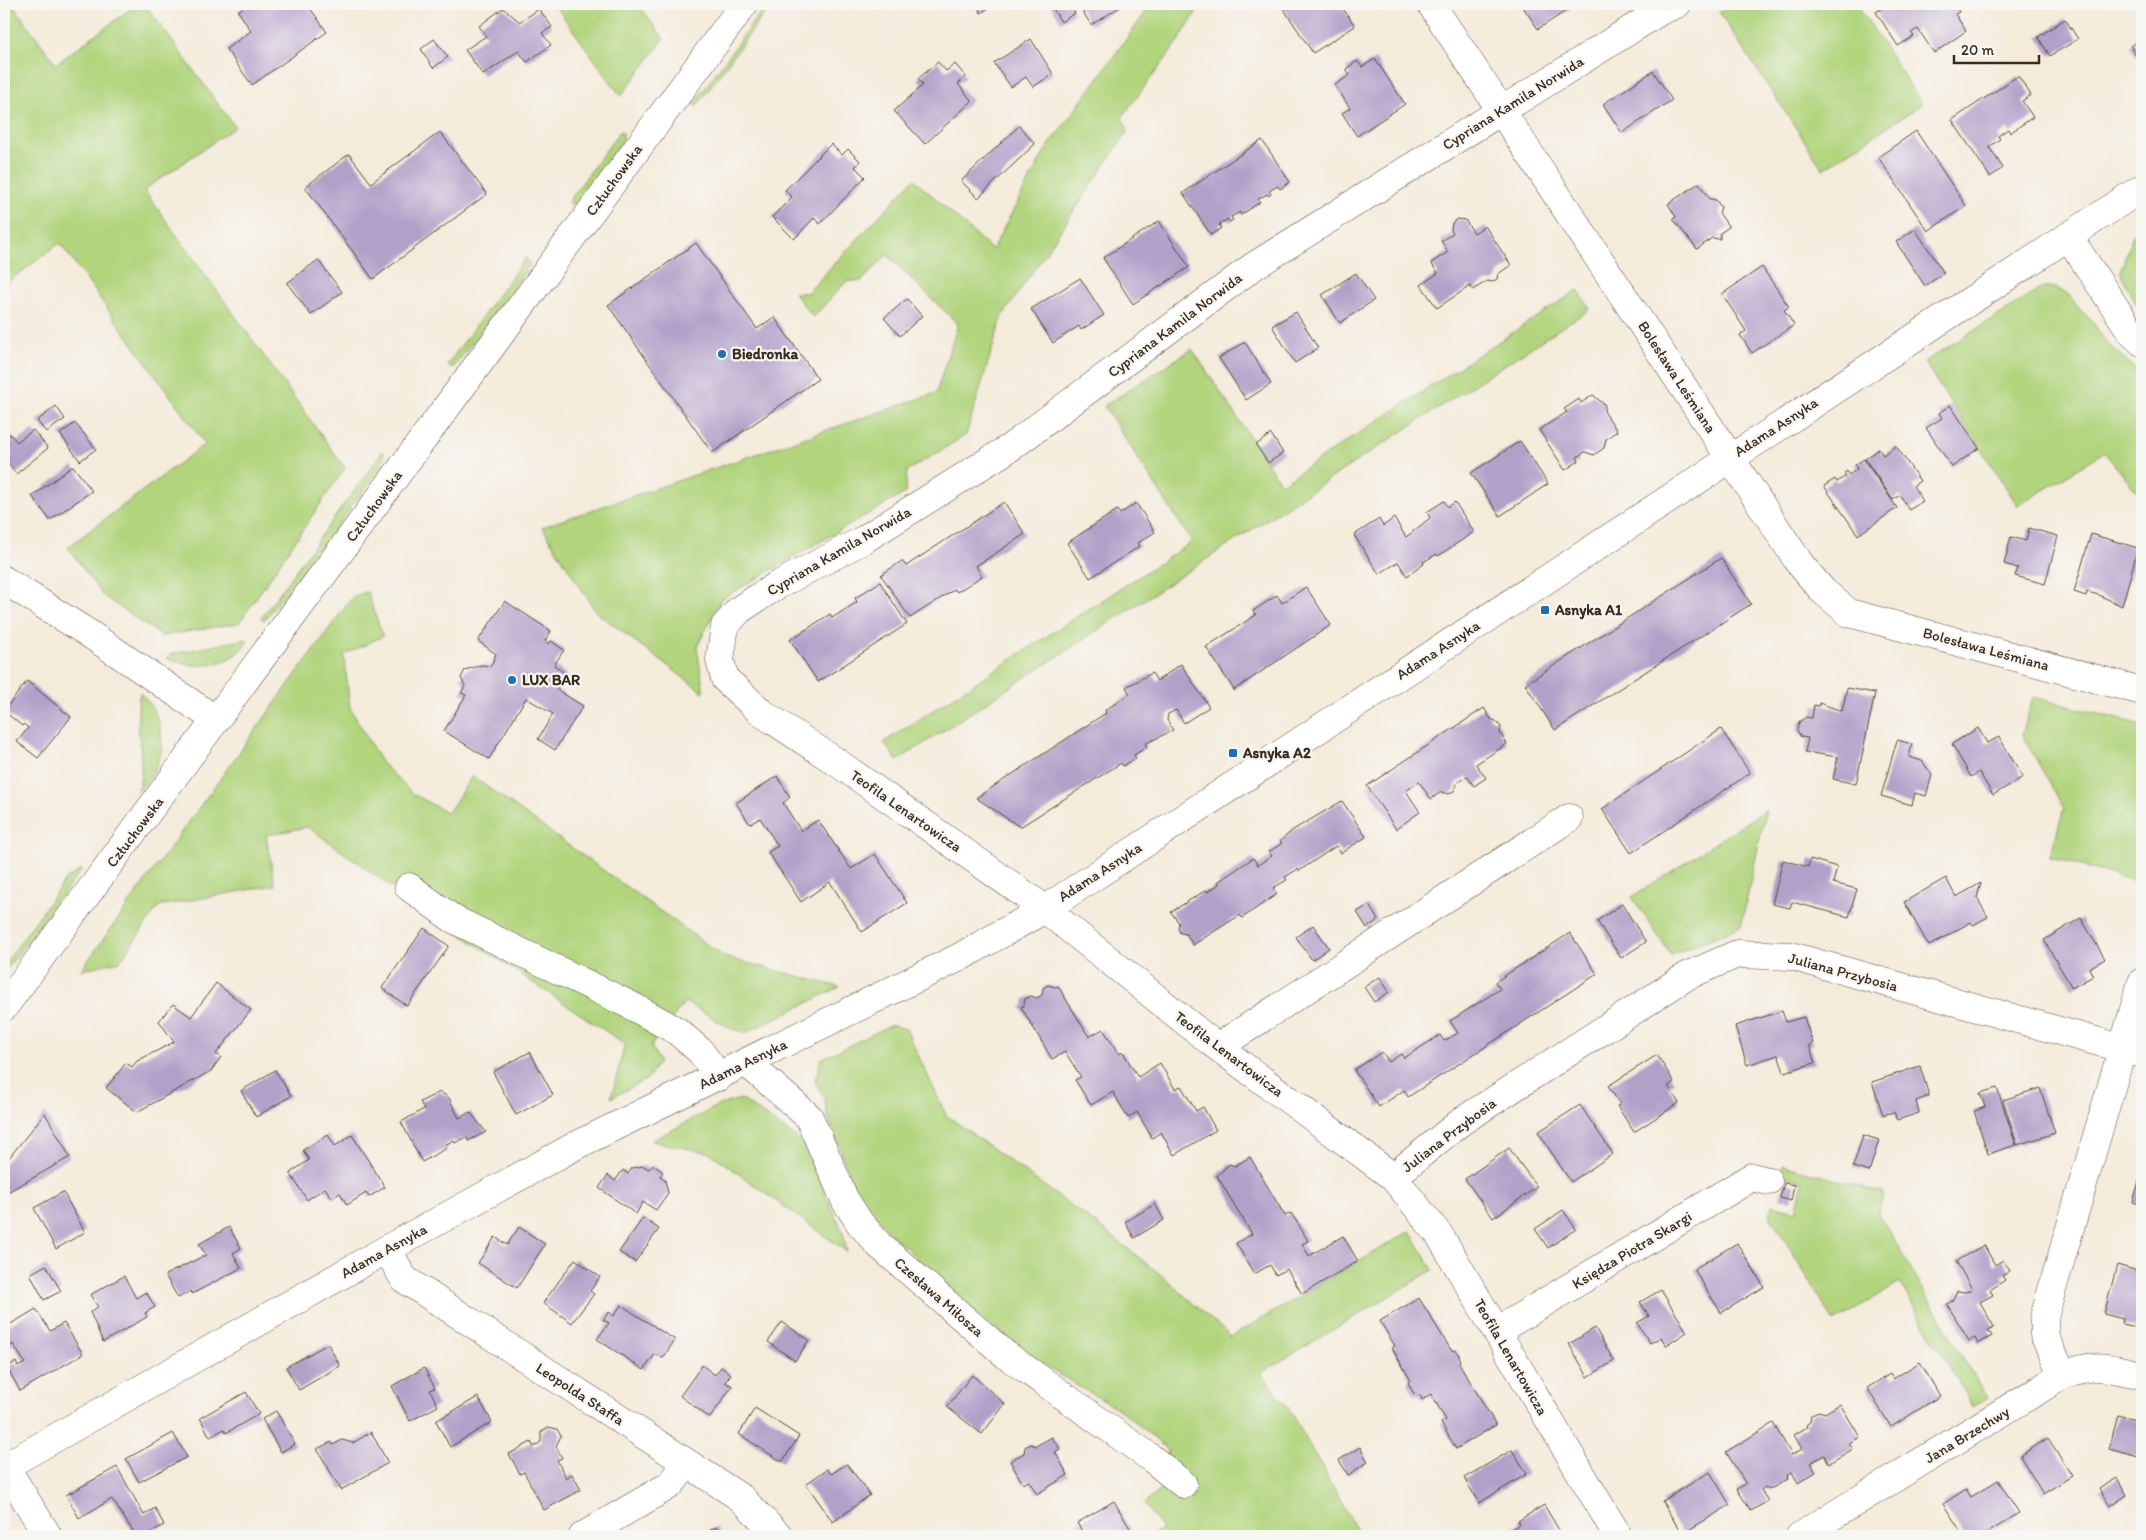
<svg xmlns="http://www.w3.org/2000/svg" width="2146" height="1540" font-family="Itim,sans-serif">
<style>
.green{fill:#b1d47c;stroke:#767f4d}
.building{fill:#b3a0c9}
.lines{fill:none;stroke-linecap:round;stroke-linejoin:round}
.minor-casing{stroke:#57473a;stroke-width:29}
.major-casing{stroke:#57473a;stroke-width:29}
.minor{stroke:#fff;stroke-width:28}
.major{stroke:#fff;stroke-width:28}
.poi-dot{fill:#1f6fb2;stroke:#f6f6f2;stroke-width:2}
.labels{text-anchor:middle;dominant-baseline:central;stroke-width:4.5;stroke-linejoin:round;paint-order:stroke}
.street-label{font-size:15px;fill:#3b2a1e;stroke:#f6f6f2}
.poi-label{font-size:15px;font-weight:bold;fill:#3b2a1e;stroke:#f6f6f2;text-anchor:start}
</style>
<rect width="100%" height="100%" fill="#f6f6f2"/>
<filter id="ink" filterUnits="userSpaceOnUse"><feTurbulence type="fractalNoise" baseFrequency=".02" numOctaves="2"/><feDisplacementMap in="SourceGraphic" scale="10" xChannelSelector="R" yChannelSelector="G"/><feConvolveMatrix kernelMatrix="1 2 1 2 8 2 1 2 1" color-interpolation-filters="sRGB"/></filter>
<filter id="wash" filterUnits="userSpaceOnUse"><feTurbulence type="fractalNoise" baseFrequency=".0096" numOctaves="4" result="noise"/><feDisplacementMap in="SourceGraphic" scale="20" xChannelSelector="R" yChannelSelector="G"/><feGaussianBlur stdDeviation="1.12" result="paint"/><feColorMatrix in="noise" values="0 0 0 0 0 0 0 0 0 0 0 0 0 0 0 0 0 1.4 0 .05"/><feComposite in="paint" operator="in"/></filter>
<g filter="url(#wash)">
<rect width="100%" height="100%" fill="#f4ebda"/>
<!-- green -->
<path class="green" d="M4 4H12L56 64 137 4H145L235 127 144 190 345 468 239 623 162 636 102 595 68 547 205 444 60 243 4 285Z
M554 4H638L664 39 621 96Z
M1141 4H1202L1173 49 1122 117 1128 131 1002 317 966 435 907 471 905 493 721 599 697 647 704 693 596 612 542 527 936 393 958 324 887 255 862 281H847L813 317 794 293H807L914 179 992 250 1045 151 1146 12Z
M1743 4H1857L1922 104 1823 169 1719 12Z
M762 10H767L696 107 694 103Z
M620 131 623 133V140L576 203 571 204 568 202Z
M2142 229V312C2130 297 2129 289 2120 272L2133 235Z
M526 257 530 265 454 367H450L447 365Z
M2042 288H2056L2069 295 2080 310 2092 321 2105 341 2142 375V498L2104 452 2018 506 1924 362Z
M1578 290 1590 309 897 761 884 742 1192 542 1104 406 1192 349 1281 484Z
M383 451 384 456 381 467 312 560 264 620 261 618Z
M367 592 383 636 344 655 350 708 381 762 413 794 448 813 472 776 724 957 840 987 745 1033 730 1028 685 1002 651 1045 659 1062 647 1079 611 1098 625 1044 421 908 308 827 266 835 275 885 159 906 120 961 81 970 345 607 354 596Z
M246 639 248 641C229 669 195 670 166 658L172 654Z
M140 693C160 711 169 744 155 769 151 777 144 784 138 791 147 758 133 725 140 693Z
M2033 697 2142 725V883L2050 857 2064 808 2022 735Z
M1766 810 1741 926 1671 955 1632 897Z
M82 869 6 970 4 973V965L65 880Z
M891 1025 906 1029 946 1115 1099 1226 1160 1274 1231 1337 1410 1231 1433 1270 1261 1373 1290 1410 1360 1536H1150L1162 1529 1144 1504 1162 1488 1168 1450 1123 1412 1053 1371 981 1318 892 1235 856 1193 827 1114 825 1099 815 1081 821 1059Z
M741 1099 801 1141 843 1232 847 1252 710 1153 651 1141 719 1105Z
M1783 1165 1884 1193 1878 1213 1987 1398 1973 1407 1900 1283 1834 1322 1769 1214 1772 1205 1796 1211 1803 1182 1780 1175Z"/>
<g id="blocks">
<!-- building -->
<path class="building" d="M248 4H307L327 32 252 85 226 49 251 31 238 11Z
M976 4H995L981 13Z
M1050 4H1069L1075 13 1061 22Z
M1078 4H1125L1091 25Z
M1289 4H1340L1355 26 1313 53 1283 8Z
M1521 4H1577L1538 29Z
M1888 4H1954L1959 12 1955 14 1966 31 1934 53 1918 29 1911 33 1914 36 1898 46 1876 12Z
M503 8 520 22 539 9 552 27 542 33 551 45 527 62 518 51 483 75 465 50 486 36 479 26Z
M2065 19 2078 39 2050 56 2038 37Z
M434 39 448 57 433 68 421 49Z
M1031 39 1053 74 1033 87 1026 77 1011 87 994 63Z
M2142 39V65L2130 46Z
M1375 59 1405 104 1357 136 1342 113 1350 108 1335 85 1350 75 1346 69 1357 61 1362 67Z
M938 62 946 71 955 64 966 77 958 84 972 101 925 144 894 111 923 85 918 79Z
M1653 71 1672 100 1622 133 1603 104Z
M2018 76 2031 95 2022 101 2033 117 2010 133 2008 129 1998 136 2000 139 1989 147 2003 168 1990 177 1952 120Z
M1019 126 1035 144 978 198 961 181Z
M1916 131 1966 206 1928 231 1878 157Z
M440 132 487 194 373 279 305 187 349 154 371 183Z
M1262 140 1290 182 1280 189 1278 186 1269 191 1271 194 1269 196 1267 194 1258 199 1260 202 1241 215 1240 212 1231 217 1233 220 1230 222 1228 219 1219 225 1221 228 1211 235 1183 193Z
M831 144 842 155 848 149 860 161 855 167 865 177 820 224 814 218 794 239 772 217 792 197 785 190Z
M1699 183 1710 199 1716 200 1721 207 1719 213 1729 227 1720 233V239L1712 238 1697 249 1673 219 1676 217 1668 204Z
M1458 219 1465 220 1474 233 1485 226 1511 265 1498 274 1497 279 1492 282 1487 281 1473 290 1470 286 1437 308 1421 285 1438 273 1431 263 1448 252 1441 241 1453 233 1451 230 1452 223Z
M1159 221 1189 267 1133 304 1103 258Z
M1915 229 1944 273 1925 286 1896 242Z
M696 243 757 329 774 317 818 379 712 453 608 305Z
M318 260 342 292 311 315 287 283Z
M1762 267 1789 307 1784 310 1794 325 1752 353 1740 335 1746 331 1722 294Z
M1356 273 1374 300 1340 323 1322 295Z
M1080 278 1104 315 1081 330 1079 326 1053 343 1031 309Z
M907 299 922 316 900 336 884 318Z
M1296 312 1318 348 1295 363 1272 326Z
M1245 342 1271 384 1246 400 1219 358Z
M1593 395 1605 405 1604 411 1617 431 1606 439 1604 448 1594 455 1585 452 1577 457 1579 461 1565 470 1539 430 1567 412 1564 409 1579 399 1581 403Z
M1950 405 1979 448 1952 467 1926 428 1942 418 1939 413Z
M56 406 65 419 46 432 37 421Z
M75 423 96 449 80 461 60 434Z
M33 430 48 448 16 474 4 457V439L10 434 17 442Z
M1271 434 1283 453 1268 463 1256 445Z
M1520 441 1548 484 1500 516 1471 473Z
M1896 446 1920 481 1913 486 1923 501 1909 510 1900 495 1893 500 1865 459 1879 449 1883 455Z
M1864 459 1897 508 1858 535 1824 486 1835 479 1837 482 1846 476 1844 473 1847 471 1849 475 1857 469 1855 465Z
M73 466 92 491 50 520 32 496Z
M1444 501 1448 507 1455 502 1474 532 1438 556 1437 554 1423 562 1424 564 1407 576 1398 562 1379 574 1354 535 1379 519 1383 526 1394 518 1406 537 1430 518 1427 512Z
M1004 502 1025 534 976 566 982 576 957 592 955 589 910 618 881 575 902 561 906 566Z
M1136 503 1155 532 1138 543 1140 546 1090 578 1067 543 1117 510 1120 514Z
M2029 528 2058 536 2045 584 2015 576 2018 568 2004 564 2011 537 2026 541Z
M2091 534 2138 548 2122 606 2099 595 2087 592 2086 596 2074 592Z
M1721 558 1751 604 1555 730 1525 684Z
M880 582 907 624 818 682 790 640 830 614 832 618 857 602 855 598Z
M1306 587 1331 625 1234 690 1206 647 1256 615 1253 611 1277 595 1282 603Z
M505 601 551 631 545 641 549 644 551 641 564 650 554 665 566 674 556 689 583 706 555 750 538 739 553 714 526 698 489 759 444 731 466 695 461 693 465 686 461 678 465 670 481 665 491 666 496 654 478 641Z
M1181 664 1209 707 1184 723 1176 710 1168 714 1167 720 1173 730 1145 744 1147 747 1134 755 1136 758 1123 766 1121 763 1020 827 976 798 1106 713 1105 710 1130 694 1126 687 1152 673 1157 681Z
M27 681 71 717 38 758 17 742 28 728 24 724 22 726 4 711Z
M1847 688 1875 693 1856 784 1833 779 1838 757 1805 752 1808 738 1801 737 1797 730 1799 722 1806 717 1812 718 1814 705 1819 706V703L1842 711Z
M1484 708 1491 719 1496 721 1501 727 1500 733 1507 744 1476 764 1486 778 1474 786 1467 776 1457 783 1455 790 1449 794 1441 792 1431 799 1419 782 1406 791 1420 812 1396 829 1367 786Z
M1978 728 1987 743 1999 737 2023 777 1993 795 1979 772 1971 777 1952 744Z
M1721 729 1750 773 1631 853 1602 809Z
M1897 740 1912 744 1909 757 1922 761 1932 775 1926 796 1915 793 1912 805 1881 796Z
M777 776 790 797 783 803 801 831 818 820 851 869 875 854 907 903 862 932 830 882 801 902 768 852 778 846 760 818 750 824 736 803Z
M1342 801 1366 837 1341 853 1336 846 1299 871 1298 869 1285 877 1287 880 1273 888 1277 894 1242 918 1240 915 1193 945 1186 934 1180 933 1178 929 1179 923 1171 912 1206 890 1207 892 1219 884 1218 882 1253 858 1258 865 1272 856 1269 852 1282 843 1280 841 1293 830Z
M1810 859 1837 867 1833 883 1857 889 1849 917 1792 902 1790 908 1772 904 1783 860 1808 867Z
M1946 878 1956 897 1981 883 1977 898 1988 917 1973 925 1971 922 1929 946 1904 902Z
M1622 904 1646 942 1621 958 1597 921Z
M1369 905 1378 920 1367 928 1357 912Z
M2081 918 2105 959 2089 968 2093 976 2072 988 2044 940Z
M1313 925 1329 948 1312 960 1296 937Z
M424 928 449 946 407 1006 382 988Z
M1570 933 1597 974 1408 1097 1404 1090 1379 1107 1354 1070 1382 1052 1389 1062 1401 1054 1404 1058 1440 1035 1444 1041 1458 1033 1450 1021 1500 989 1495 982Z
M1380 977 1389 992 1374 1002 1364 987Z
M216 983 251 1010 216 1054 221 1057 211 1071 137 1112 106 1088 126 1063 132 1067 137 1061 174 1042 159 1021 173 1004 191 1017Z
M1048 985 1055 987 1058 986 1089 1037 1103 1029 1119 1054 1123 1052 1138 1077 1160 1063 1175 1089 1181 1086 1196 1111 1203 1107 1216 1130 1174 1155 1161 1132 1152 1138 1137 1112 1128 1118 1113 1092 1091 1105 1075 1080 1081 1077 1065 1052 1052 1059 1021 1007 1024 1006 1025 999 1031 996 1037 998 1042 995 1043 988Z
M1782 1011 1786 1022 1804 1017 1813 1044 1809 1045 1815 1063 1784 1072 1778 1055 1747 1065 1735 1026Z
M530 1052 553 1095 516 1115 493 1072Z
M1657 1055 1674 1082 1668 1086 1679 1103 1634 1132 1617 1106 1620 1104 1608 1086Z
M1920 1066 1929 1096 1916 1101 1919 1113 1897 1120 1894 1112 1883 1115 1872 1082Z
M275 1070 291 1096 256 1117 241 1091Z
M1997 1088 2016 1145 1988 1154 1974 1111 1985 1107 1980 1093Z
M2040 1088 2055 1133 2017 1145 2003 1100Z
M440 1092 449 1098 459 1118 470 1112 486 1132 468 1141 467 1137 455 1143 454 1140 445 1145 447 1148 422 1162 401 1122 424 1109 420 1102Z
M1580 1105 1613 1154 1571 1182 1538 1132Z
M45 1113 70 1157 4 1194V1164Z
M328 1135 335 1146 352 1135 385 1187 369 1197 366 1193 347 1205 340 1193 332 1198 325 1188 307 1200 290 1173 309 1160 303 1150Z
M1863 1135 1879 1140 1869 1172 1853 1167Z
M1509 1148 1537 1187 1493 1218 1465 1179Z
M1250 1157 1285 1216 1291 1213 1300 1227 1308 1241 1302 1244 1309 1256 1343 1236 1358 1261 1302 1294 1287 1269 1276 1275 1270 1265 1254 1274 1236 1243 1252 1234 1217 1176 1229 1164 1235 1166Z
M653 1165 663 1172 660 1176 665 1180 668 1193 656 1210 643 1202 636 1214 599 1188 608 1175 615 1181 623 1170 628 1174 632 1168 643 1166 649 1169Z
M2142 1171V1205L2133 1202Z
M1784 1183 1794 1185 1791 1201 1780 1198Z
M63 1192 85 1232 56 1249 34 1208Z
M1155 1204 1164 1220 1134 1238 1125 1222Z
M1563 1210 1576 1229 1548 1248 1535 1229Z
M643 1218 659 1229 635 1262 619 1252Z
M229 1227 241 1248 233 1253 241 1268 192 1294 191 1291 178 1298 165 1275 206 1255 199 1244Z
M519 1227 545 1244 517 1288 478 1263 495 1237 507 1245Z
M1737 1243 1764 1287 1721 1313 1694 1269Z
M1984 1245 1995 1265 2003 1260 2010 1271 2002 1276 2005 1280 1990 1290 1993 1295 1980 1302 1994 1327 1988 1330 1992 1336 1978 1344 1975 1338 1969 1341 1947 1304 1952 1301 1957 1291 1966 1292 1972 1289 1956 1261Z
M575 1259 600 1277 590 1291 594 1294 572 1323 543 1303Z
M46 1265 61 1291 44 1300 30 1274Z
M2117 1265 2142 1272V1315L2139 1328 2122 1324 2123 1319 2104 1314Z
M124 1276 136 1298 146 1292 155 1307 145 1313 147 1317 103 1342 90 1312 98 1307 90 1295Z
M1661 1290 1687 1332 1666 1346 1661 1337 1650 1343 1637 1323 1649 1316 1640 1302Z
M1419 1298 1451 1350 1457 1351 1460 1358 1459 1363 1496 1425 1456 1449 1441 1423 1446 1420 1431 1394 1422 1400 1420 1395 1414 1394 1408 1383 1410 1379 1392 1348 1395 1346 1380 1321Z
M621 1305 675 1340 663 1358 655 1354 644 1370 597 1339 609 1323 603 1320 609 1312 614 1316Z
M36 1309 50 1331 64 1323 83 1354 20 1391 7 1367 16 1362 18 1367 25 1363 13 1344 5 1350 4 1347V1328Z
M782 1322 809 1340 795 1361 768 1342Z
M1595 1328 1614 1361 1588 1377 1569 1344Z
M328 1344 340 1366 299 1390 286 1367Z
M1920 1362 1940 1396 1891 1427 1867 1388 1890 1374 1893 1379Z
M702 1365 715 1375 721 1367 731 1374 725 1382 732 1386 710 1418 680 1396Z
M424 1368 435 1388 430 1390 438 1406 410 1421 392 1386Z
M972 1375 1005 1404 982 1434 947 1407Z
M246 1392 259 1414 226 1433 224 1429 210 1437 200 1418Z
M478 1397 492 1422 450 1447 436 1421Z
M1840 1404 1860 1437 1849 1443 1853 1449 1829 1463 1824 1455 1810 1463 1816 1472 1798 1483 1792 1472 1787 1475 1788 1479 1769 1490 1765 1487 1761 1490 1768 1501 1751 1511 1737 1489 1746 1484 1726 1452 1773 1423 1792 1455 1802 1449 1794 1435 1807 1427 1806 1425 1810 1422 1811 1416 1819 1411 1825 1413Z
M755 1408 799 1436 782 1462 739 1434Z
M276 1411 295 1444 281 1452 262 1419Z
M2118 1415 2142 1422V1458L2109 1449Z
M549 1427 557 1429 561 1436 556 1446 562 1458 557 1460 566 1478 572 1474 581 1490 544 1510 524 1472 520 1474 509 1454 531 1442 534 1447 541 1442V1432Z
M371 1432 388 1463 341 1490 317 1449 331 1442 333 1445 342 1440 353 1443Z
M173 1433 187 1457 139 1482 126 1459Z
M1052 1437 1060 1449 1055 1452 1068 1475 1037 1494 1029 1481 1023 1484 1010 1461 1024 1453 1025 1447 1031 1444 1036 1446Z
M2048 1438 2072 1476 2043 1494 2020 1456Z
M1360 1447 1368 1462 1348 1475 1339 1460Z
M1512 1450 1527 1474 1479 1503 1464 1478Z
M847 1464 870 1495 833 1522 806 1484 827 1469 831 1474Z
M117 1467 144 1515 155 1508 164 1525 143 1536H136L112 1499 79 1518 66 1495Z
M1710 1472 1730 1505 1682 1534 1662 1501Z
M2117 1478 2127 1495 2110 1506 2099 1489Z
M1998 1480 2019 1513 1983 1536H1964L1943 1504 1966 1489 1971 1497Z
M1114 1501 1131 1530 1120 1536H1085L1077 1523Z
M1544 1505 1559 1530 1548 1536H1498L1520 1524 1518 1521Z
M716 1527 722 1536H700Z"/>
</g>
</g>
<g filter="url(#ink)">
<use href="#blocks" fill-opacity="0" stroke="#57473a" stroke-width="1"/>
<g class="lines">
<!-- minor casing -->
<g class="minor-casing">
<path id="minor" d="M1431 4 1800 564 1823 591 1849 613 2142 691
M2068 236 2132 333 2142 342
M4 580 88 633 216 720
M409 887 453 919 632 1006 677 1031 700 1051 719 1077
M1218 1047 1569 818
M747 1063 809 1117 845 1200 860 1223 879 1245 1006 1355 1151 1458 1183 1484
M1393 1177 1462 1121 1687 976 1737 954 1791 956 2142 1054
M387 1249 404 1279 741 1498 779 1536
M1497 1331 1752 1177 1768 1181
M2063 1375 2044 1335V1317L2142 982
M5 1466 48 1536
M4 1467 387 1249 575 1146 960 957 1045 909 2142 188
M583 1536 670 1485 687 1464
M1618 1536 1440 1236 1393 1177 1211 1042 1045 909 838 763 762 713 725 679 720 660 725 626 739 610 776 586 863 540 1011 447 1254 266 1662 10 1677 4
M1800 1536 2063 1375C2096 1362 2109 1368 2142 1375"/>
</g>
<!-- major casing -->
<g class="major-casing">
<path id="major" d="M4 1007 744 4"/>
</g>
<!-- minor -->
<use href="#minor" class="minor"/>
<!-- major -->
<use href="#major" class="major"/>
</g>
</g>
<!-- markers -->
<g class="poi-dot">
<circle cx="722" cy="354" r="5"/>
<rect x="1540" y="605" width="10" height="10" rx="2.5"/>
<circle cx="512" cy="680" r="5"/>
<rect x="1228" y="748" width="10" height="10" rx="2.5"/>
</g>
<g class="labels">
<!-- street labels -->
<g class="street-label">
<text transform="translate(1513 103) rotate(-32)">Cypriana Kamila Norwida</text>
<text transform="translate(614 180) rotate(-54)">Człuchowska</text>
<text transform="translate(1175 325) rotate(-37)">Cypriana Kamila Norwida</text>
<text transform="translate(1677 377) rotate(57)">Bolesława Leśmiana</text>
<text transform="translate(1776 427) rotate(-33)">Adama Asnyka</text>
<text transform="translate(374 506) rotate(-54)">Człuchowska</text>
<text transform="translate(839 551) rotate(-30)">Cypriana Kamila Norwida</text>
<text transform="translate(1986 649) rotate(15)">Bolesława Leśmiana</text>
<text transform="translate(1438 650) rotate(-33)">Adama Asnyka</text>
<text transform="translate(906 811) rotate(35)">Teofila Lenartowicza</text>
<text transform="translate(135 832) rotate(-53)">Człuchowska</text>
<text transform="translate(1100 872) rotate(-33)">Adama Asnyka</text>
<text transform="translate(1843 972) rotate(15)">Juliana Przybosia</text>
<text transform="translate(1229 1054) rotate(37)">Teofila Lenartowicza</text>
<text transform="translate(743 1064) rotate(-26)">Adama Asnyka</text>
<text transform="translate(1449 1135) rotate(-37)">Juliana Przybosia</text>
<text transform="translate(1632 1250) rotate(-31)">Księdza Piotra Skargi</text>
<text transform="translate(384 1251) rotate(-29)">Adama Asnyka</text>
<text transform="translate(939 1297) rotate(41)">Czesława Miłosza</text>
<text transform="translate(1511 1357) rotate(60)">Teofila Lenartowicza</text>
<text transform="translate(580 1394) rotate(33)">Leopolda Staffa</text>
<text transform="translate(1967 1435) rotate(-31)">Jana Brzechwy</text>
</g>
<!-- poi labels -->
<g class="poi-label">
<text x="732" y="354">Biedronka</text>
<text x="1555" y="610">Asnyka A1</text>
<text x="522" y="680">LUX BAR</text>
<text x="1243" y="753">Asnyka A2</text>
</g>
</g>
<!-- margin -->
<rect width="2146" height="1540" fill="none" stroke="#f6f6f2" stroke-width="20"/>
<!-- scale -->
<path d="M1954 55v8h85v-8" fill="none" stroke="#3b2a1e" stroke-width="2.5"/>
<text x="1961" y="55" font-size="15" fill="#3b2a1e" stroke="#f6f6f2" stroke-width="4" paint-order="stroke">20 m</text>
</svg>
